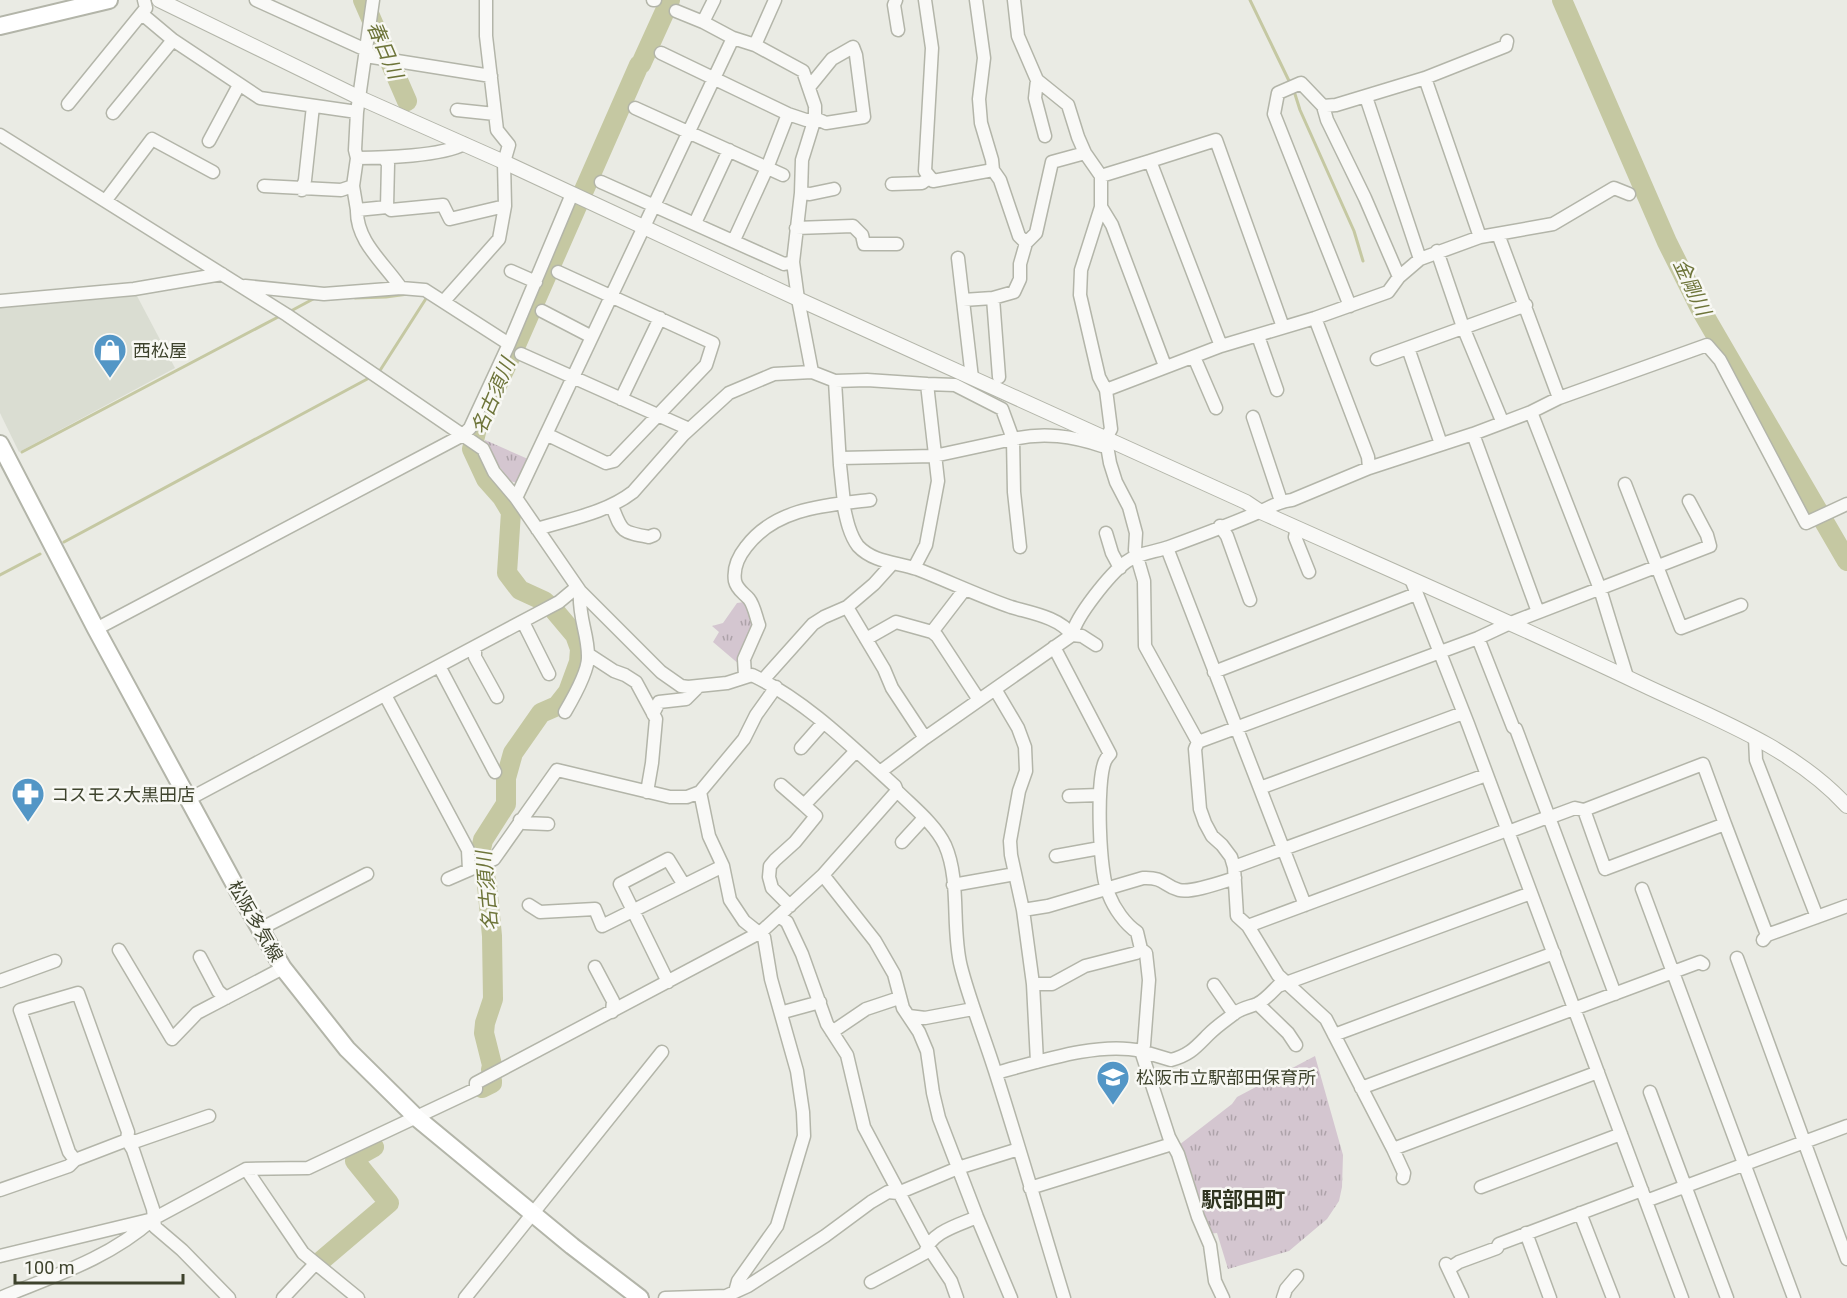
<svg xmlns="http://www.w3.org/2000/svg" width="1847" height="1298" font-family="Roboto,'Noto Sans JP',sans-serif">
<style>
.built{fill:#daddd2}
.park{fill:url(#park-tufts)}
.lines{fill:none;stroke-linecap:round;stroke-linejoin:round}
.stream{stroke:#c5c8a2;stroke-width:3}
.river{stroke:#c5c8a2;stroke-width:20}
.minor-casing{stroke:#b3b5a9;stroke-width:15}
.tertiary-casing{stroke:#b3b5a9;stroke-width:16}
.secondary-casing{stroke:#b3b5a9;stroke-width:20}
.minor{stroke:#f9f9f7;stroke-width:12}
.tertiary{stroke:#f9f9f7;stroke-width:14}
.secondary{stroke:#fff;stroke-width:16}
.labels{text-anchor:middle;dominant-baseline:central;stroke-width:5;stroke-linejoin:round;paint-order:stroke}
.poi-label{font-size:18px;fill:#3e432d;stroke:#f8f8f4;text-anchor:start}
.street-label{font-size:18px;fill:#3e432d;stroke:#f8f8f4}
.water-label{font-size:20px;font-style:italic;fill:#6d7439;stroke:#f8f8f4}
.quarter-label{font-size:21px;font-weight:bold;fill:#2f341f;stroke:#f8f8f4}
</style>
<defs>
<pattern id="park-tufts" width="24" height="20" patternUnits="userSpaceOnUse" patternTransform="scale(1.5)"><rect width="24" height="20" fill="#d4c6d0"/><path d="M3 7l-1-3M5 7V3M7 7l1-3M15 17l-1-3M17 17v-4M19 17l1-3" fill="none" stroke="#ada2a9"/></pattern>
</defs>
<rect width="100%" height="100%" fill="#eaebe4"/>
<!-- built -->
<path class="built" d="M137 296 175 368 19 452 0 413V308Z"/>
<!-- park -->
<path class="park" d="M485 440 528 459 517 483 510 481 485 447Z
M744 602C761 621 747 645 740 665L713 642 719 632 712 626 723 623 737 603Z
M1315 1056 1343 1155 1342 1187 1339 1201 1327 1219 1289 1251 1228 1269 1217 1233 1207 1234 1179 1145 1232 1104 1237 1097Z"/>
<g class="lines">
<!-- stream -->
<path class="stream" d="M1250 0 1291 85
M1294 91 1300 110 1354 231 1363 261
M355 298 386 297 408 294
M289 312 315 298
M379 372 427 297
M22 452 280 316
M64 542 371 377
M0 575 40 554"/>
<!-- river -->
<path class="river" d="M363 0 407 101
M1562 0 1667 242 1700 308 1847 561
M491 1070 492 1065 484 1033 485 1023 493 999 492 936 487 885 480 854 483 840 506 804V778L513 753 541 713 557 706 568 692 579 662 580 649 575 635 554 610 544 601 520 590 507 573 511 512 502 497 486 479 472 449 477 428 516 345 639 65 641 64 670 0
M482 1088 492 1083V1080
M322 1260 389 1203 355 1161 356 1157 374 1147"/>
<!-- minor casing -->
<g class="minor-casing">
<path id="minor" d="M256 0 366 50 372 57 491 76
M653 0H655
M714 0 703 22 733 38
M896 0 894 5 898 30
M925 0 932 48 925 171 933 181 993 170
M1014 0 1018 36 1037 80 1068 105 1078 137 1085 153 1101 176
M676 11 703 22
M142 14 173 40 260 98 357 112 373 0
M755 45 775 0
M661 53 788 114 806 120 815 118 826 123 864 117 856 55 853 47 832 59 810 86
M1425 78 1480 237
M1037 80 1035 98 1045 136
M1366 97 1420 259
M68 104 146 8 144 0
M1323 106 1327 120 1365 198 1399 277
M635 108 783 175
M457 110 495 114
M357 112 355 150 357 158C383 158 442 156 464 144
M113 113 173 40
M0 135 287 315 483 449 494 472 516 498 580 591 661 672 681 686 688 687 727 683 752 675C806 701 851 746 895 786L897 791C913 807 935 824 945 845 961 881 951 929 961 967 970 1002 984 1036 995 1071 1019 1146 1041 1222 1064 1298
M209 141 239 85
M357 158 353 186 357 210 387 207
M384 158 388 164 387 207 391 210 443 205 450 219 505 206
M601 182 784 264 793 262
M892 184 922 183 930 177
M264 186 341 190 353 186
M302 190 305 180 313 106
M801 193 810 194 834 189
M106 200 152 139 213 172
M1101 207 1112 225 1165 366
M357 210C356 241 384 263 401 288
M695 223 729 150
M796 228 853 226 862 235 864 244H897
M1498 234 1559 398
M734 240 767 168 788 114
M1026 243 1036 233 1052 162 1085 153
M1437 251 1463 327 1502 421
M958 258 972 378
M511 271 536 282
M993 298 999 377
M963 300 993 298 1014 292 1020 279V264L1026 243 1019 236 1000 180 993 170 992 160 981 123 979 99 984 58 976 0
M0 301 134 289 222 274
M444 301 499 239 505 206 504 162 509 145 497 130 486 36V0
M1350 306 1274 114 1278 93 1301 83 1323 106 1336 105 1425 78 1506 46 1507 41
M542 311 592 337
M1315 318 1368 457 1369 468
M1258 336 1277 390
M509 344 572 194
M1221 346 1150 161 1216 140 1283 327
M1408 348 1441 444
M521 354 689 429
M1194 357 1216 408
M1377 359 1526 305
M812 372 835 381 840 465 844 503
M835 381 867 380 927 384
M1106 390 1221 346 1315 318 1388 292 1399 277 1420 259 1480 237 1553 224 1614 188 1629 194
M621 399 660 318
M1531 412 1600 589 1627 677
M1253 417 1281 501
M546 434 606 463 614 461 706 365 713 343 558 272
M1473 434 1538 612
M1106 440 1110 463 1116 482 1129 507 1136 533 1135 550 1144 581 1145 646 1198 742
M840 458 934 456 1013 439 1014 492 1020 547
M1625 484 1681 628 1741 605
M516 498 733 38 755 45 803 71 815 106V118L802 160 801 193 793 262 798 299 812 372 774 374 729 393 683 435 633 492C606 513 569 519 537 529
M843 503C846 517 849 534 858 546 874 563 897 562 917 569 948 581 979 596 1011 607 1031 613 1059 617 1072 635L1082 636 1096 645
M612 506C622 532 621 532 649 537L654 535
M1220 526 1227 536 1250 600
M1297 528 1295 537 1309 572
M1106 533 1112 553 1120 568
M1167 548 1305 905
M892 564 874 584 847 607 884 669 892 688 925 738
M914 568 926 545 938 481 927 384 955 385 1002 409 1013 439C1044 432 1072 436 1102 446L1111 429 1106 390 1099 377 1080 295 1081 270 1101 207V176L1150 161
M1411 579 1468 724 1682 1298
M965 589 932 632 937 636 979 700
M523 622 549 674
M96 629 463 435 470 428 509 344 425 290 401 288 324 294 245 286
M1478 638 1513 727 1516 729 1615 994
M866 639 896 622 932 632
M475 647V657L497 697
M1054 647 1110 754C1108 756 1106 759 1105 761 1096 782 1099 875 1109 895 1114 908 1125 924 1137 932L1141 949 1146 953 1149 980 1144 1045 1141 1051 1171 1060C1190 1055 1196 1047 1209 1034 1217 1026 1226 1020 1235 1013 1242 1008 1249 1007 1257 1004 1264 1001 1272 992 1278 986L1531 893
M588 654 614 671 625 675 636 682 656 719 652 763 647 792
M439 666 495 772
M1214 672 1416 594
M745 676 744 659 759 625C756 617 754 605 749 599 744 593 737 590 735 581 733 568 738 557 746 547 775 508 826 505 870 500
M763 680 813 624 824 617 847 607
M995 689 1018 728 1025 747 1026 771 1019 791 1010 841 1011 855 1023 910 1033 984 1037 1062
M385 695 468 850 469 870
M565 712C572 700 589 670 588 656 588 633 578 617 580 591
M653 714 659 702 686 699 699 686
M1755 738 1756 760 1817 917
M801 748 823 723
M880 772 925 738 1072 635C1076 616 1110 574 1126 562 1138 553 1155 552 1169 547 1199 536 1229 525 1259 512 1271 507 1279 501 1292 500L1369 468 1473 434 1531 412 1559 398 1707 345 1720 360 1806 523 1847 504
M781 785 804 805 856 751
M1260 788 1463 713
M700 792 744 739 756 715 776 687
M1069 796 1100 795
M189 799 542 611 559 602 577 587
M1584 810 1605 869 1725 824 1767 935
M1548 818 1575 808 1584 810 1703 764 1725 824
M520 820 524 823 548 824
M1508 832 1548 817
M902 842 924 818
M1056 856 1100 848
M1234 867 1486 775
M823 875 875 941 894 974 903 1008 919 1032 927 1051 933 1093 939 1118 977 1217 1011 1298
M448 879 494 859 557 770 670 797H687L700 792 709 836 723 866 730 900 744 921 764 937 771 979 797 1071 803 1112 804 1136 777 1226 738 1281 735 1292
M953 885 1015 874
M1642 889 1794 1298
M529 905 540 912 595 909 602 926 723 866
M790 906 772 888 769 877 770 866 775 860 795 842 816 816 804 805
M1023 910 1048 906 1143 878C1165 877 1163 886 1179 890 1192 893 1222 882 1235 878
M779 916 787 922 802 954 827 1024 847 1055 864 1127 927 1245 951 1281 957 1298
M1248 926 1507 830
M260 929 367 874
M1763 940 1767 935 1847 906
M119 950 172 1039 197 1013 283 968
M200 957 218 991 226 998
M1737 958 1847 1259
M595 967 613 1001 612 1012
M0 981 55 961
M668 982 620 884 668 859 684 885
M1033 984H1052L1085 966 1136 953 1141 949
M1214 985 1234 1014
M1258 1004 1288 1033 1296 1045
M787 1011 820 1002
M909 1016 925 1018 973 1009
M832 1032 866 1009 899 998
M1334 1035 1554 953
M996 1073C1038 1062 1099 1041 1141 1051L1169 1137 1178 1154 1198 1217 1210 1245 1215 1281 1223 1298
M1361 1088 1700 962 1703 964
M1650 1092 1727 1298
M1393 1149 1598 1072
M75 1160 69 1152 20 1010 78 993 128 1132 127 1140 137 1141 209 1116
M246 1169 303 1253 358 1298
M1403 1178 1404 1173 1393 1149 1326 1019 1278 975 1248 926 1237 916 1234 867 1231 857 1222 845 1212 836 1205 823 1200 809 1195 749 1198 742 1478 638 1508 624 1710 546 1707 535 1689 501
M1481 1187 1621 1134
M1030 1188 1172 1144
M0 1190 69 1166 75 1160 127 1140 133 1150 153 1209 155 1227 182 1250 229 1298
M1646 1201 1847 1126
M1580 1213 1613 1298
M1526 1233 1550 1298
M0 1256 153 1219 246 1169 308 1168 476 1089V1083L761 932 823 875 897 791
M1446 1264 1462 1298
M1450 1268 1459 1262 1497 1248 1499 1244 1642 1190
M871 1282 925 1253C930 1232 959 1225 977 1217
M0 1298C53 1276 108 1259 152 1220
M283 1298 315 1264
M465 1298 662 1052
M665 1298 726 1296 748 1286 825 1236 871 1202 888 1192 898 1193 958 1168 1019 1149
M1283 1298 1286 1289 1297 1276"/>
</g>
<!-- tertiary casing -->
<g class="tertiary-casing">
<path id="tertiary" d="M159 0 360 98 504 162 798 299 1246 502 1261 512C1386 568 1513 623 1637 682 1710 717 1791 745 1847 806"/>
</g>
<!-- secondary casing -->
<g class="secondary-casing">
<path id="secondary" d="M0 26 109 0
M0 444 96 629 242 898 283 968 347 1049 417 1118 572 1246 640 1298"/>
</g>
<!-- minor -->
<use href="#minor" class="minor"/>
<!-- tertiary -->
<use href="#tertiary" class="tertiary"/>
<!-- secondary -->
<use href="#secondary" class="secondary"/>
</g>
<!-- icons -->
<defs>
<g id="shop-pin" transform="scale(1.725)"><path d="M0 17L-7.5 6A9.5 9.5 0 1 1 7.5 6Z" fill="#5396c6" stroke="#f8f8f4"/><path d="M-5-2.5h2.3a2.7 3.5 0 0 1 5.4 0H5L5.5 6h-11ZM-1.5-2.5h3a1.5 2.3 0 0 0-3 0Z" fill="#fff"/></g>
<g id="pharmacy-pin" transform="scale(1.725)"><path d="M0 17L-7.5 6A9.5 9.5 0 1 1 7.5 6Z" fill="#5396c6" stroke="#f8f8f4"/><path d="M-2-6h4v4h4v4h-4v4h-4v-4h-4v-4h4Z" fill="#fff"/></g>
<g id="school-pin" transform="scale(1.725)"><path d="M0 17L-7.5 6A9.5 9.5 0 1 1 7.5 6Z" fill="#5396c6" stroke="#f8f8f4"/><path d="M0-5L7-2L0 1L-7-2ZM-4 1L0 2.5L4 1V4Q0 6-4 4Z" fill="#fff"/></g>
</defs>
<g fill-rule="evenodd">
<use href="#shop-pin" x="110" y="350"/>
<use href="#pharmacy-pin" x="28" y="794"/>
<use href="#school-pin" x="1113" y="1077"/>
</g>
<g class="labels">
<!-- poi labels -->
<g class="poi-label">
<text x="133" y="350">西松屋</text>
<text x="51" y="794">コスモス大黒田店</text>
<text x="1136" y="1077">松阪市立駅部田保育所</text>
</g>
<!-- street labels -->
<g class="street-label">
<text transform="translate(256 921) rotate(60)">松阪多気線</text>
</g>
<!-- water labels -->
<g class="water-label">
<text transform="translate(385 50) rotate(67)">春日川</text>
<text transform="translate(1692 287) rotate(65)">金剛川</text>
<text transform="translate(493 396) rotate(-67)">名古須川</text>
<text transform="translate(487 891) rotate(-95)">名古須川</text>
</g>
<!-- quarter labels -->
<g class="quarter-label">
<text x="1243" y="1200">駅部田町</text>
</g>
</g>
<!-- scale -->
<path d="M15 1274v9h168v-9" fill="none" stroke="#3e432d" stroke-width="3"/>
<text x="24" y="1274" font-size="18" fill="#3e432d" stroke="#f8f8f4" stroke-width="4.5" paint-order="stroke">100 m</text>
</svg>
